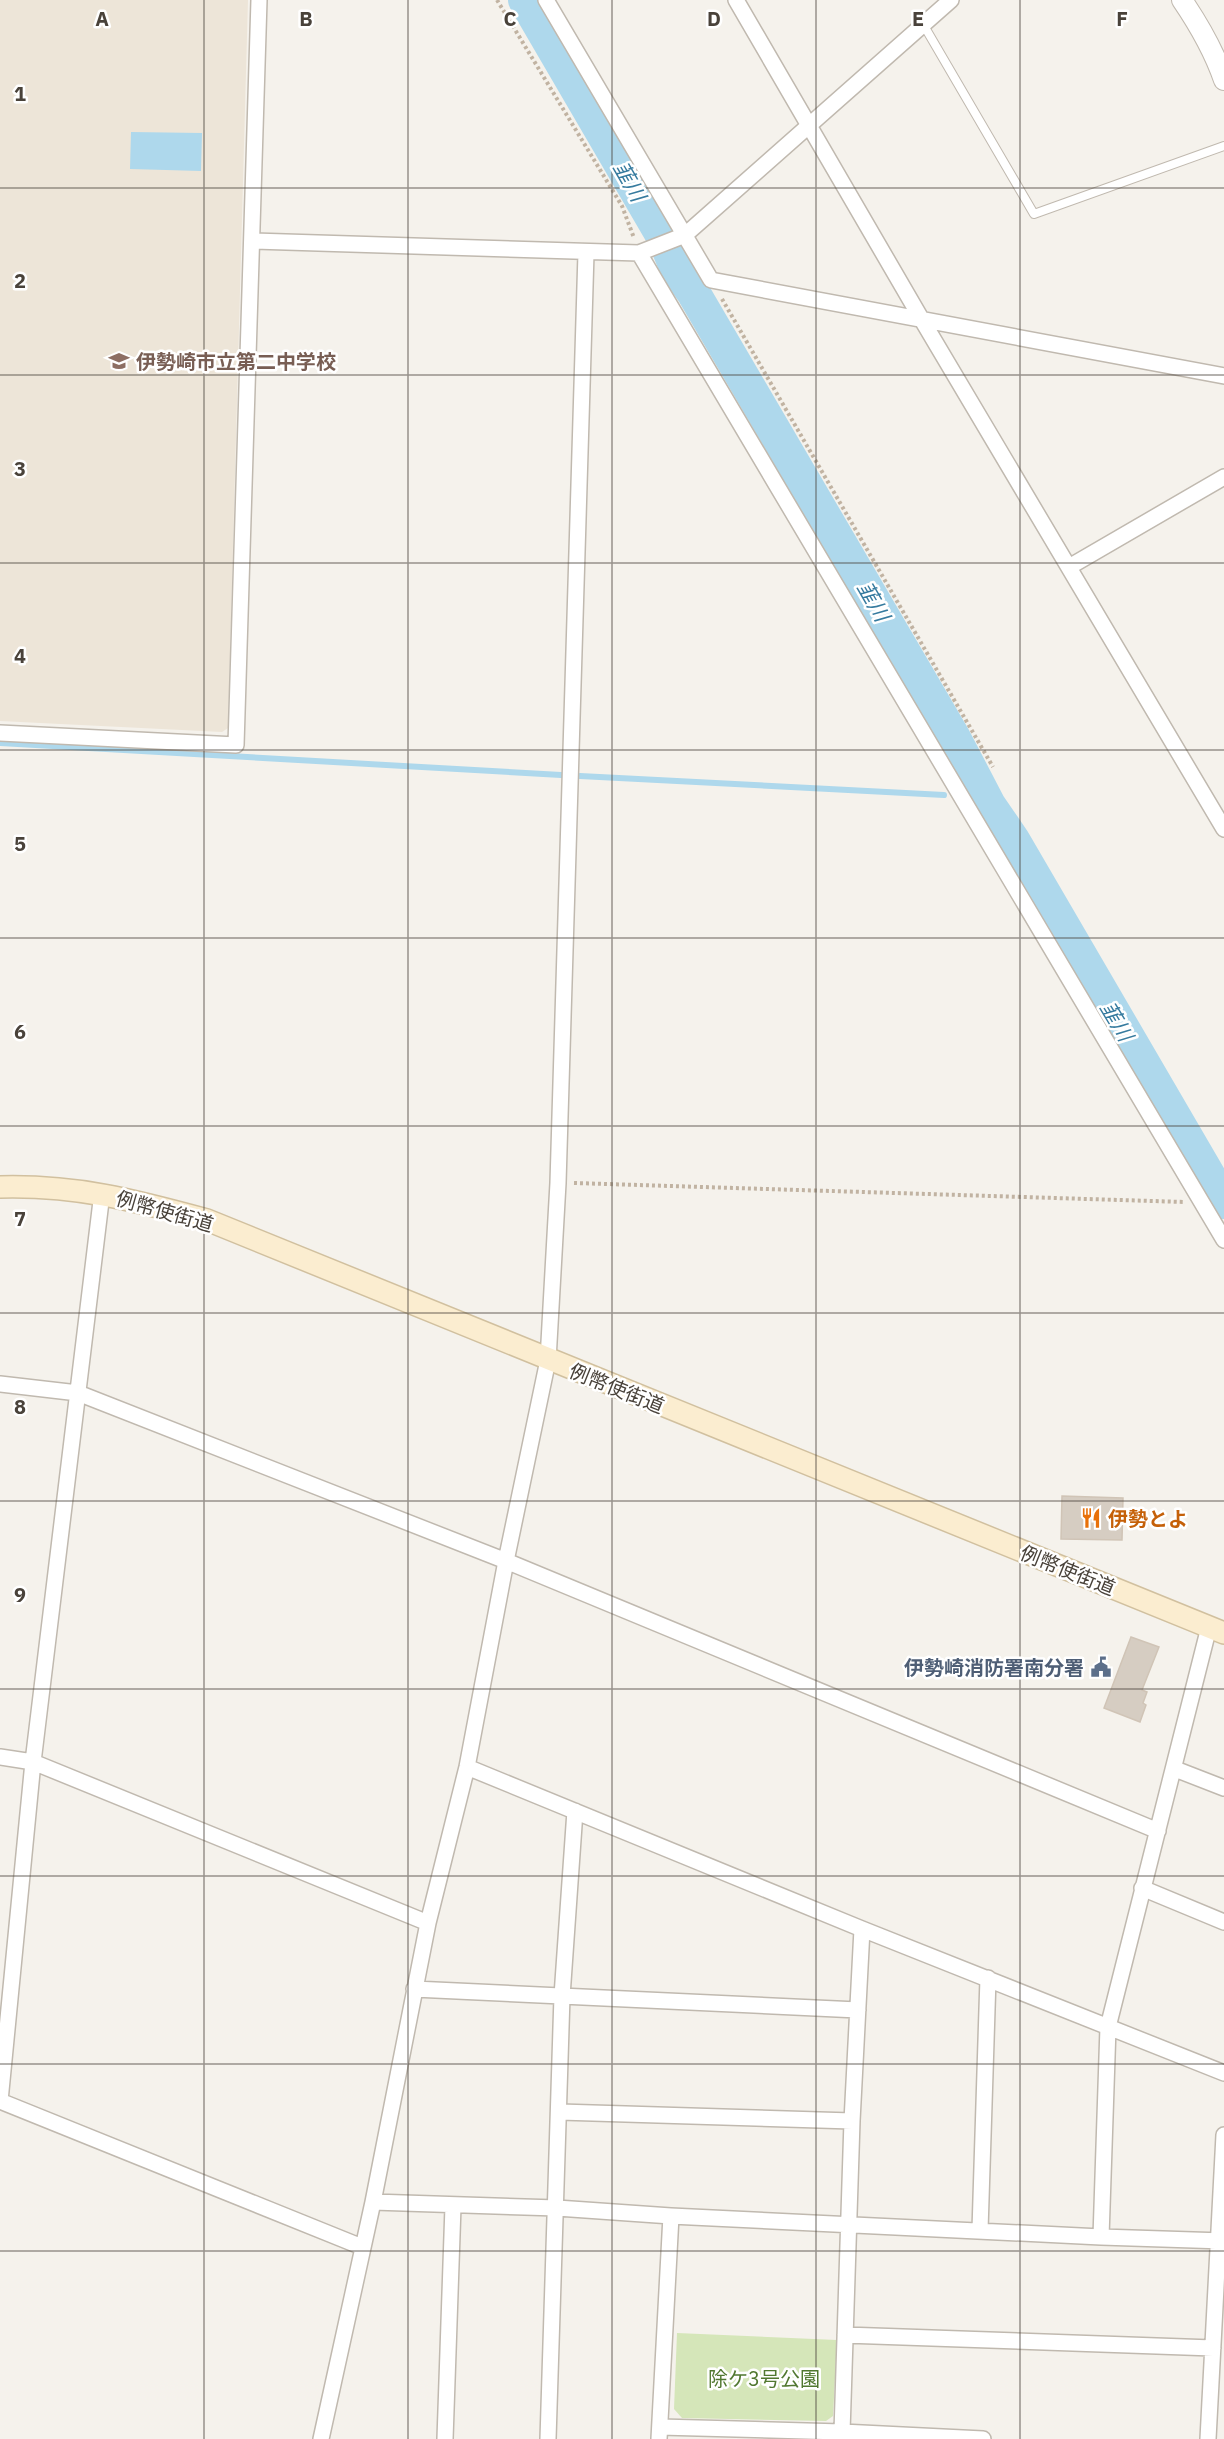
<svg xmlns="http://www.w3.org/2000/svg" width="1224" height="2439" font-family="'IBM Plex Sans','Noto Sans JP',sans-serif">
<style>
.education{fill:#ede5d8}
.green{fill:#d5e6b9}
.water{fill:#aed8ec}
.lines{fill:none;stroke-linecap:round;stroke-linejoin:round}
.stream{stroke:#aed8ec;stroke-width:6}
.river{stroke:#aed8ec;stroke-width:34}
.building{fill:#d6cdc2;stroke:#d0c4b6;stroke-width:1.5}
.service-casing{stroke:#c0b9af;stroke-width:10}
.minor-casing{stroke:#c0b9af;stroke-width:18}
.tertiary-casing{stroke:#c0b9af;stroke-width:22}
.secondary-casing{stroke:#d1c09f;stroke-width:24}
.path{stroke:#c1b3a2;stroke-width:4;stroke-dasharray:3 3;stroke-linecap:butt}
.service{stroke:#fff;stroke-width:8}
.minor{stroke:#fff;stroke-width:15}
.tertiary{stroke:#fff;stroke-width:20}
.secondary{stroke:#fbedd0;stroke-width:21}
.grid{fill:none;stroke:#49423a;stroke-width:1.5;stroke-opacity:0.55}
.labels{text-anchor:middle;dominant-baseline:central;stroke-width:5;stroke-linejoin:round;paint-order:stroke}
.education-label{font-size:20px;font-weight:bold;fill:#785e54;stroke:#fff;text-anchor:start}
.street-label{font-size:20px;fill:#49423a;stroke:#fff}
.food-label{font-size:20px;font-weight:bold;fill:#c56008;stroke:#fff;text-anchor:start}
.service-label{font-size:20px;font-weight:bold;fill:#4e5e75;stroke:#fff;text-anchor:end}
.park-label{font-size:20px;fill:#517830;stroke:#fff}
.water-label{font-size:21px;font-style:italic;fill:#367b9f;stroke:#fff}
.grid-label{font-size:20px;text-anchor:middle;font-weight:bold;fill:#49423a;stroke:#fff;stroke-width:5;stroke-linejoin:round;paint-order:stroke}
</style>
<rect width="100%" height="100%" fill="#f5f2ec"/>
<!-- education -->
<path class="education" d="M0 0H248L228 728 222 732 0 721Z"/>
<!-- green -->
<path class="green" d="M677 2333 837 2340 833 2416 826 2421 682 2418 674 2409Z"/>
<!-- water -->
<path class="water" d="M131 132 202 133 201 171 130 169Z"/>
<g class="lines">
<!-- stream -->
<path class="stream" d="M0 743 561 775
M580 776 944 795
M967 790 980 786"/>
<!-- river -->
<path class="river" d="M525 0 665 240 677 270 693 292 954 738 989 805 1013 840 1224 1202"/>
</g>
<!-- building -->
<path class="building" d="M1062 1496 1123 1498 1122 1540 1061 1539Z
M1131 1637 1159 1647 1142 1690 1147 1692 1143 1703 1146 1705 1140 1722 1104 1708Z"/>
<g class="lines">
<!-- service casing -->
<g class="service-casing">
<path id="service" d="M923 24 1034 214 1224 146"/>
</g>
<!-- minor casing -->
<g class="minor-casing">
<path id="minor" d="M546 0 711 280 1224 376
M736 0 922 320 1224 829
M253 241 639 253 685 235 951 0
M639 253 1224 1240
M1069 567 1224 477
M0 733 236 745 259 0
M0 1384 78 1393 506 1561 1158 1831
M0 1757 33 1762 428 1923
M467 1767 862 1929 1224 2073
M1175 1769 1224 1788
M1142 1888 1224 1922
M414 1989 858 2010
M0 2101 33 1762 102 1193
M0 2101 362 2247
M560 2112 852 2121
M373 2202 557 2208 671 2216 1101 2237 1224 2241
M980 2230 988 1978
M1101 2237 1108 2027 1209 1627
M845 2335 1213 2348
M660 2427 842 2432 983 2439
M842 2432 852 2121 862 1929
M321 2439 373 2202 428 1923 467 1767 506 1561 548 1360 558 1183 586 253
M445 2439 453 2206
M548 2439 562 1996 575 1811
M659 2439 671 2216
M1208 2439 1224 2135"/>
</g>
<!-- tertiary casing -->
<g class="tertiary-casing">
<path id="tertiary" d="M1182 0C1199 25 1214 51 1224 80"/>
</g>
<!-- secondary casing -->
<g class="secondary-casing">
<path id="secondary" d="M0 1187C76 1185 134 1200 207 1220L1224 1633"/>
</g>
<!-- path -->
<path class="path" d="M497 0 622 206 634 238
M722 299 993 767
M574 1183 1184 1202"/>
<!-- service -->
<use href="#service" class="service"/>
<!-- minor -->
<use href="#minor" class="minor"/>
<!-- tertiary -->
<use href="#tertiary" class="tertiary"/>
<!-- secondary -->
<use href="#secondary" class="secondary"/>
</g>
<!-- grid -->
<path class="grid" d="M204 0V2439M408 0V2439M612 0V2439M816 0V2439M1020 0V2439M0 188H1224M0 375H1224M0 563H1224M0 750H1224M0 938H1224M0 1126H1224M0 1313H1224M0 1501H1224M0 1689H1224M0 1876H1224M0 2064H1224M0 2251H1224"/>
<!-- icons -->
<defs>
<g id="school-bare" transform="scale(1.62)"><path d="M0-5L7-2L0 1L-7-2ZM-4 1L0 2.5L4 1V4Q0 6-4 4Z" fill="#8d6e63" stroke="#fff" stroke-width="2.5" paint-order="stroke"/></g>
<g id="restaurant-bare" transform="scale(1.62)"><path d="M-5-6h1v4h1v-4h1v4h1v-4h1v5L-1.5 .5V6h-2V.5L-5-1ZM5-6V6H3V1.5H1.5Q1.5-4 5-6Z" fill="#e8710a" stroke="#fff" stroke-width="2.5" paint-order="stroke"/></g>
<g id="civic-bare" transform="scale(1.62)"><path d="M-.6-6.5H3V-4.5H.6V-3L4-1V1h2V6H-6V1h2V-1L-.6-3ZM-1.2 2.5V6h2.4V2.5Z" fill="#5c6f8a" stroke="#fff" stroke-width="2.5" paint-order="stroke"/></g>
</defs>
<g fill-rule="evenodd">
<use href="#school-bare" x="119" y="361"/>
<use href="#restaurant-bare" x="1091" y="1518"/>
<use href="#civic-bare" x="1101" y="1667"/>
</g>
<g class="labels">
<!-- education labels -->
<g class="education-label">
<text x="136" y="361">伊勢崎市立第二中学校</text>
</g>
<!-- street labels -->
<g class="street-label">
<text transform="translate(165 1211) rotate(16)">例幣使街道</text>
<text transform="translate(617 1388) rotate(22)">例幣使街道</text>
<text transform="translate(1068 1570) rotate(22)">例幣使街道</text>
</g>
<!-- food labels -->
<g class="food-label">
<text x="1108" y="1518">伊勢とよ</text>
</g>
<!-- service labels -->
<g class="service-label">
<text x="1084" y="1667">伊勢崎消防署南分署</text>
</g>
<!-- park labels -->
<g class="park-label">
<text x="764" y="2378">除ケ3号公園</text>
</g>
<!-- water labels -->
<g class="water-label">
<text transform="translate(630 181) rotate(60)">韮川</text>
<text transform="translate(874 601) rotate(60)">韮川</text>
<text transform="translate(1117 1021) rotate(59)">韮川</text>
</g>
</g>
<g class="grid-label">
<text x="102" y="26">A</text>
<text x="306" y="26">B</text>
<text x="510" y="26">C</text>
<text x="714" y="26">D</text>
<text x="918" y="26">E</text>
<text x="1122" y="26">F</text>
<text x="20" y="101">1</text>
<text x="20" y="288">2</text>
<text x="20" y="476">3</text>
<text x="20" y="663">4</text>
<text x="20" y="851">5</text>
<text x="20" y="1039">6</text>
<text x="20" y="1226">7</text>
<text x="20" y="1414">8</text>
<text x="20" y="1602">9</text>
</g>
</svg>
